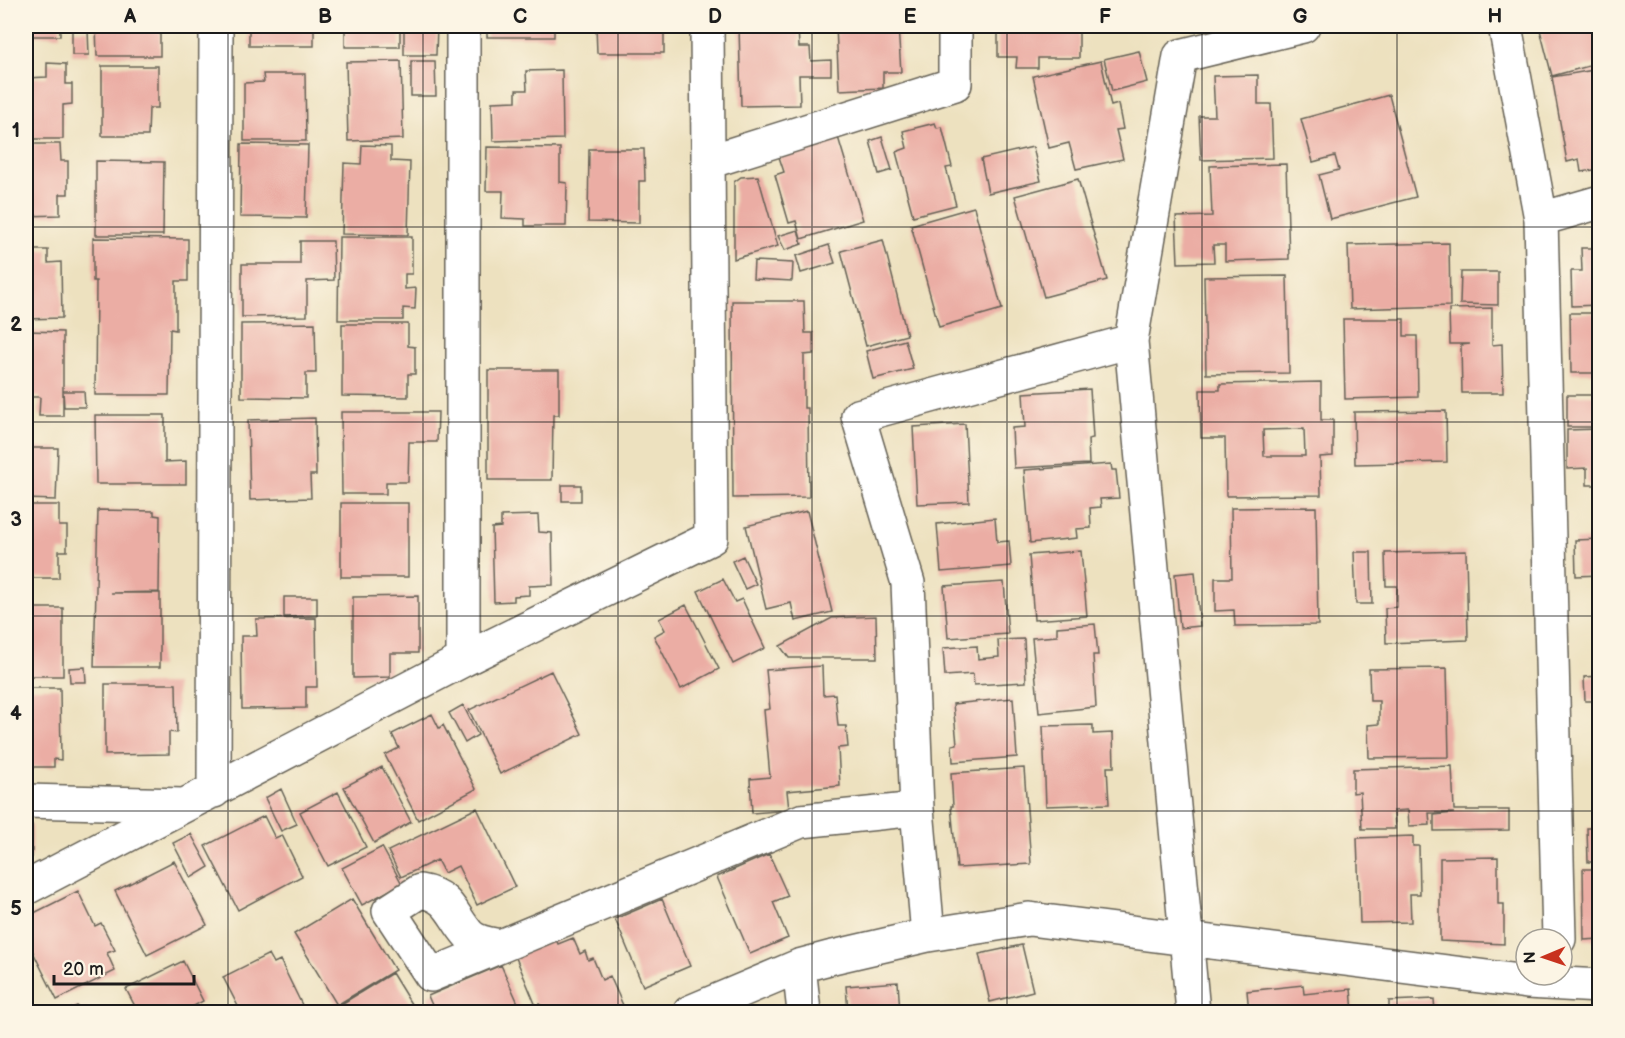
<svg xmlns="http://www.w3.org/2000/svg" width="1625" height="1038" font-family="'Balsamiq Sans',sans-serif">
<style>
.building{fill:#ebada4;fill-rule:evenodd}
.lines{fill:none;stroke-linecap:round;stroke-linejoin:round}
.minor-casing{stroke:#656155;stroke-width:36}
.minor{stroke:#fff;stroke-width:33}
.grid{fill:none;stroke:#1c1c1c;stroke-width:1.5;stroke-opacity:0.55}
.neatline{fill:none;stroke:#1c1c1c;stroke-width:2}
.grid-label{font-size:20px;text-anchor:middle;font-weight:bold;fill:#1c1c1c}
</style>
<rect width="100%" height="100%" fill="#fcf5e5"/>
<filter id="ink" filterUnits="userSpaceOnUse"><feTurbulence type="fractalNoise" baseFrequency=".0167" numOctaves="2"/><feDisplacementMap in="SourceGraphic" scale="12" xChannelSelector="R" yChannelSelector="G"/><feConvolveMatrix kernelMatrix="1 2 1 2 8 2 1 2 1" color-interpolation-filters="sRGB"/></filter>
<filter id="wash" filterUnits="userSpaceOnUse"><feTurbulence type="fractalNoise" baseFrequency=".008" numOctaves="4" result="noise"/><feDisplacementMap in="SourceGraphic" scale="24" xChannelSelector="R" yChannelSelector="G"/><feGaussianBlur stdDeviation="1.35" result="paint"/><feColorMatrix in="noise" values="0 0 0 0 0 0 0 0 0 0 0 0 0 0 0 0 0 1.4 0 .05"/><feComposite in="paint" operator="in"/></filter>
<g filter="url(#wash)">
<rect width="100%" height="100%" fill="#ede1bf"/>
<g id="blocks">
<!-- building -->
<path class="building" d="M26 26H60V36H26Z
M96 26H160V56H97Z
M249 26H314V46H249Z
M345 26H400V47H345Z
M404 26H437L436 55H404Z
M487 26H554V37H487Z
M596 26H664V53H597Z
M739 26H798L799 47H810L811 61 831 60V75H799L800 105 741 106Z
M836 26H898L901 72H883V88L839 90Z
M998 26H1079V58H1038V68H1016L1017 57H998Z
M1539 26H1600V63L1552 76Z
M72 30H88L89 55H72Z
M1139 51 1147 82 1112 91 1104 59Z
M401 61 403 139 348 141 346 62Z
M411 61H435L436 96H411Z
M1101 61 1111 106 1118 104 1123 129 1116 130 1123 159 1076 169 1069 143 1049 148 1033 76Z
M47 63 66 64V84H72V104L63 105V139H26V78L47 77Z
M102 66H158V108H149L148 136H102Z
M1600 69V169L1581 172 1579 159 1567 162 1552 77Z
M562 70 563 139 493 141 492 102 516 101V90H527L526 71Z
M263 74H305L306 141H244V83L264 82Z
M1258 75V104H1271L1273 158 1201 160 1199 116H1215L1213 76Z
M1389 95 1416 197 1330 219 1319 175 1339 170 1335 156 1313 162 1301 119Z
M935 123 937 128 942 127 952 167 946 168 956 205 913 216 896 152 907 148 903 131Z
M838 137 863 220 801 239 796 221 789 223 775 175 784 172 779 157Z
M882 137 892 170 879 174 870 141Z
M26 144H60L61 161H68V194H60V215L26 216Z
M241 144 308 145 306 218 240 217Z
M362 145 391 146V161L410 162 408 235 342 234 344 163 361 164Z
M487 147 560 148V182L567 183 566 226H525V219L502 218 503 191H486Z
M1033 147 1041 181 988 193 981 159Z
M589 149H644L645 181H639V223L588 222Z
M96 161 164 162 163 235H96Z
M1286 164 1289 259 1225 261V245H1213L1214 262 1178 263 1176 217 1212 216 1210 166Z
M758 176 778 246 734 259V182L741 177Z
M1078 179 1107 280 1044 297 1015 196Z
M974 207 1002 309 939 327 911 225Z
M798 230 802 244 785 250 778 236Z
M339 237H412V274H405V289L416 288 415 309 403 308V320H338Z
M93 238 188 239V281H176V330L170 329 169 395H95L96 281H93Z
M883 240 907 335 866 346 841 251Z
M300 241H333L334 280 307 281V316L242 317V264H300Z
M1449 243 1450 306 1350 309 1348 245Z
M829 245 835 263 801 273 796 256Z
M1581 248H1600V305L1572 306 1571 271H1582Z
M26 250H48V263L61 262 62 318 26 319Z
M754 261 793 263 792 281 753 279Z
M1461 272H1498V305L1460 304Z
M1287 276 1289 373 1206 374 1204 277Z
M732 301H804L805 333H813V354L804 355V408H808L809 497 733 498Z
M1492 308V345L1502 344 1503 393H1462L1461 345 1470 344H1450L1449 309Z
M1570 313H1600V373H1571Z
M1343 319H1404V336H1417L1418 397 1345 399Z
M315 323 316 373H306V398L241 397V324Z
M342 324H408V346L415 347V374H408V397L342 396Z
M26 331 63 332V416H39L40 397H26Z
M905 340 913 369 873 379 866 351Z
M488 370H559V415H553L552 480H488Z
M1321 382V420H1333V456L1320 457 1321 495 1226 496 1225 438H1201L1200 390H1220V384ZM1304 429 1305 456H1264L1263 430Z
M1090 389 1093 438 1088 439 1089 464 1014 468 1012 428 1025 427 1023 393Z
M63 391H84L85 407H64Z
M1567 395H1600V427H1567Z
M1446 411 1447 462 1355 464 1354 412Z
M341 412H438L437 442H409L408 482H386V494H342Z
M95 415H165V462L186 461V484H96Z
M315 418 316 475H310L311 498 250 500 248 420Z
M965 424 969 502 917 504 913 427Z
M1600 429V485H1587V468L1567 469V430Z
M26 448H58L56 500 26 499Z
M1111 464 1112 470H1116L1119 498 1100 499 1101 507 1090 508 1091 528 1076 529 1077 538 1030 543 1024 470Z
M562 485H581V501H562Z
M341 503H408V577H341Z
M26 505H59V526H67V551H59V578H26Z
M1316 507 1318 625 1235 626 1234 610 1215 611V578H1232L1231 508Z
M98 510 154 511V515L160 516 159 592 111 593H160V667H94Z
M807 511 832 612 795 621 791 603 766 609 746 526Z
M538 515 539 532 552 533 553 585 529 586V595L514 596V601L494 602 492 528 501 527V516Z
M995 518 997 542 1009 541 1011 566 941 572 937 524Z
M1600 539V575L1576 576 1575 540Z
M1081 551 1087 616 1034 620 1029 555Z
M1466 551 1468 640 1386 643 1385 608 1397 607V586H1386L1385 553Z
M1354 552H1371L1372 604H1356Z
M743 556 756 584 745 589 732 561Z
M1195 572 1200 626 1180 628 1175 574Z
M723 579 735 602 742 599 765 648 733 664 698 591Z
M1004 582 1008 634 948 638 944 586Z
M418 596V653H390V677L353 678V597Z
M284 597H317V616L284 617Z
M686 605 719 669 681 689 654 636 665 630 659 619Z
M26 608H63V676H26Z
M876 616 877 658H789L780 646 832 618Z
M316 618 317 687H306V708L242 709 241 636H257L256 619Z
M1095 624 1098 655H1093L1096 707 1039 713 1032 638 1057 636V627Z
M1024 639 1026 682 974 685 973 674 945 676 943 648 977 646 978 659 999 657 998 640Z
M822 666 823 695 835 694 838 726H846L848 747 838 748 840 786 787 791 789 810 752 813 750 779 770 777 764 710 770 709 766 670Z
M85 667 86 682H70L69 668Z
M1447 668 1449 757 1369 758 1368 725 1379 724V701H1370L1369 669Z
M551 671 582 734 500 774 469 710Z
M1600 676V720H1598L1596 701H1585L1584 677Z
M105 684H176L177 733 169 732V754L105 755Z
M26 688H60L61 760 54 759V767H26Z
M1013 698 1017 757 953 762 952 745 957 744 953 704Z
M463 705 478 735 465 743 449 713Z
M432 714 439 728 443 725 476 789 418 820 385 755 399 748 392 734Z
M1093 725V734L1113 733 1114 767H1107L1109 804 1046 806 1043 726Z
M1452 766 1454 810H1509V830L1434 831V815L1454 813H1429L1430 825 1409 826 1408 810 1394 811 1395 829H1362L1360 792 1353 793V769Z
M382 767 411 822 374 843 344 787Z
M1024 768 1031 864 957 868 951 806H953L951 773Z
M281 789 297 824 281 831 265 798Z
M338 792 366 847 328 866 300 812Z
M477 808 515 887 477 905 458 866 444 873 437 860 401 877 388 851Z
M264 816 275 838 282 835 302 876 238 910 205 846Z
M26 825H32V857L26 856Z
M1587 828H1600V862H1588Z
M191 834 209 867 191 878 173 843Z
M1413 836V846H1419L1420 894H1410L1411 922 1360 923 1357 838Z
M382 847 402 884 362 905 342 868Z
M769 854 788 896 773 902 788 938 750 954 717 877Z
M1498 857V904H1504V944L1440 941V858Z
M174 861 207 925 147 955 115 891Z
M1583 869H1600V939L1584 940Z
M78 891 95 926 101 923 115 950 107 953 115 971 57 1000 26 938V917Z
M352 899 395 970 337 1005 294 934Z
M662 899 690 966 643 986 615 919Z
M555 937 558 944 573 938 580 954 585 951 588 960 593 958 602 980 610 976 626 1012H544L540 1004 536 1006 514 953Z
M1022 945 1033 991 990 1002 979 954Z
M269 954 274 963 280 960 303 1007 297 1012H241L223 977Z
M183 961 203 1001 192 1007 195 1012H138L126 989Z
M501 965 522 1012H435L428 996Z
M392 973 416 1012H345L340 1005Z
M898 982 900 1012H848L846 986Z
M1303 985 1304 994 1351 989 1353 1012H1249L1247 991Z
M1434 999 1435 1012H1389V1001Z
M77 1006 80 1011 86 1008 89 1012H64Z
M840 1006 841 1012H823V1008Z"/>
</g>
</g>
<g filter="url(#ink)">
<use href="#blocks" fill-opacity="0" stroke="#656155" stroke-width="1.5"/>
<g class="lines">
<!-- minor casing -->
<g class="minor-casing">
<path id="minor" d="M1505 26 1541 219 1559 939
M708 162 955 84V26
M1541 219 1600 202
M463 660V26
M214 791 216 26
M26 801 183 805
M26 888 463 660 711 538 707 26
M928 935 917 809 908 583 858 416 1131 341
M500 946C490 944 477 943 469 935 451 915 451 896 420 891L389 911 431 975 801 821 917 809
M799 966 804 1012
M690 1012 799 966 833 957 928 935 1029 919 1527 982 1600 986
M1193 1012 1131 341 1180 56 1303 26"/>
</g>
<!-- minor -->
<use href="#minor" class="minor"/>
</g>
</g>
<!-- grid -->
<path class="grid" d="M228 26V1012M423 26V1012M618 26V1012M812 26V1012M1007 26V1012M1202 26V1012M1397 26V1012M26 227H1600M26 422H1600M26 616H1600M26 811H1600"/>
<!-- margin -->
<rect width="1625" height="1038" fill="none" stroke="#fcf5e5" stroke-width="66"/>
<!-- north arrow -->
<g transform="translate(1544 957) rotate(268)"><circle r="28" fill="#fcf5e5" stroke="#a29e95" stroke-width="1.5"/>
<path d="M0-4.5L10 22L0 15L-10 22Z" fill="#c8321e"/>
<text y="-9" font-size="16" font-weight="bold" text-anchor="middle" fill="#1c1c1c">N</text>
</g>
<!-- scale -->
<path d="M54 975v9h140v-9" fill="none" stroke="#1c1c1c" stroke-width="3"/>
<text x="63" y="975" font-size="18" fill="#1c1c1c" stroke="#fcf5e5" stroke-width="4.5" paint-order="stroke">20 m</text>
<rect x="33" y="33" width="1559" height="972" class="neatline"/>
<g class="grid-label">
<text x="130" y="23">A</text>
<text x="325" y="23">B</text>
<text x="520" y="23">C</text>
<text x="715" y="23">D</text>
<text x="910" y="23">E</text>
<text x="1105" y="23">F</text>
<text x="1300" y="23">G</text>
<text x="1495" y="23">H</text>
<text x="16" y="137">1</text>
<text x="16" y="331">2</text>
<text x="16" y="526">3</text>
<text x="16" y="720">4</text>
<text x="16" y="915">5</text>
</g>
</svg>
